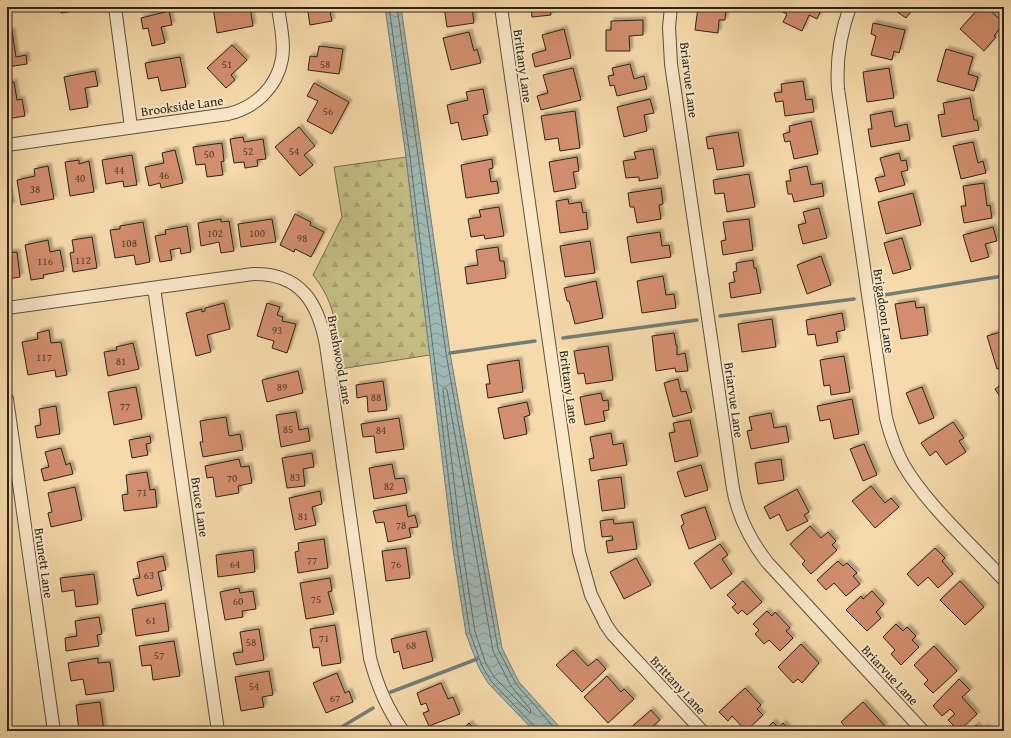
<svg xmlns="http://www.w3.org/2000/svg" width="1011" height="738" font-family="'Gentium Book Plus',serif">
<style>
.forest{fill:url(#forest-firs);stroke:#78704f}
.water{fill:url(#water-waves);stroke:#727d76}
.lines{fill:none;stroke-linecap:round;stroke-linejoin:round}
.shore{stroke:#666e66;stroke-width:1}
.stream{stroke:#727d76;stroke-width:3.5}
.building{fill:#d28e6e;stroke:#2c241a;filter:url(#shadow)}
.minor-casing{stroke:#5e523e;stroke-width:14}
.minor{stroke:#f9e7c8;stroke-width:12}
.labels{text-anchor:middle;dominant-baseline:central;stroke-width:4;stroke-linejoin:round;paint-order:stroke}
.number-label{font-size:11px;fill:#563e2f}
.street-label{font-size:13px;fill:#2c241a;stroke:#f9e7c8}
</style>
<defs>
<pattern id="forest-firs" width="22" height="20" patternUnits="userSpaceOnUse"><rect width="22" height="20" fill="#c3bd84"/><path d="M5 1l3.5 6h-7zM16 11l3.5 6h-7z" fill="#a8a271"/></pattern>
<pattern id="water-waves" width="16" height="10" patternUnits="userSpaceOnUse"><rect width="16" height="10" fill="#a0b8b3"/><path d="M0 5q4-4 8 0t8 0" fill="none" stroke="#839591"/></pattern>
<filter id="shadow"><feDropShadow dx="3" dy="-3" stdDeviation="1" flood-color="#0004"/></filter>
</defs>
<rect width="100%" height="100%" fill="#f6daab"/>
<filter id="stains"><feTurbulence type="fractalNoise" baseFrequency=".005" numOctaves="4"/><feColorMatrix values="0 0 0 0 .2 0 0 0 0 .09 0 0 0 0 .02 0 0 0 .5 -.17"/></filter>
<radialGradient id="worn" r=".72"><stop offset=".6" stop-color="#630" stop-opacity="0"/><stop offset="1" stop-color="#630" stop-opacity=".3"/></radialGradient>
<!-- forest -->
<path class="forest" d="M406 157 430 355 340 369C336 332 338 306 313 275L342 217 334 167Z"/>
<!-- water -->
<path class="water" d="M385 7H401L450 353 502 648 519 682 563 731H534L488 683 479 668 466 634 453 549 406 157Z"/>
<g class="lines">
<!-- shore -->
<path class="shore" d="M389 7 410 157 457 548 470 633 482 666 491 681 535 727 536 731
M397 7 446 353 498 649 516 684 557 731
M445 388 447 390 493 651 511 686 531 710 530 713 495 678 486 664 475 632 462 547 443 390Z"/>
<!-- stream -->
<path class="stream" d="M884 295 1003 276
M720 316 854 299
M563 338 697 320
M450 353 535 341
M391 692 477 659
M335 731 373 708"/>
</g>
<!-- building -->
<path class="building" d="M61 7H88V9L61 13Z
M213 7H250L253 26 217 33Z
M307 7H329L332 21 310 25Z
M444 7H472L474 23 447 27Z
M531 7H550L551 15 532 17Z
M698 7H726L725 20H719L718 33 695 30Z
M772 7H819L822 8 817 19 809 15 802 31 783 22 787 14Z
M890 7H914L906 18Z
M980 7H986L1004 23 994 36 996 37 984 51 960 29Z
M169 11 172 25 161 27 165 43 152 46 148 28 143 29 141 18Z
M643 20V35L629 36 630 51H606V30H611V21Z
M873 23 905 30 899 53 894 51 892 60 871 55 876 36 871 34Z
M564 29 571 58 535 67 532 54 546 50 542 35Z
M12 31 16 57 26 55 27 64 7 67V32Z
M469 32 474 51 477 49 481 63 451 70 443 38Z
M232 45 247 60 231 75 235 80 226 88 207 68Z
M319 46 343 49 339 74 308 70 310 56 317 57Z
M946 49 973 57 968 74 978 77 974 91 937 81Z
M180 57 186 87 161 91 158 77 148 79 145 63Z
M630 64 634 79 644 76 647 89 617 96 614 85 610 86 608 76 614 75 612 68Z
M573 68 581 100 541 110 537 96 548 93 543 75Z
M889 68 894 98 867 102 863 72Z
M95 71 98 86 85 88 88 107 70 110 64 77Z
M803 81 806 100 812 99 814 112 785 116 783 101 776 102 774 93 782 92 781 84Z
M14 82 17 100 22 99 25 116 7 119V84Z
M314 83 349 102 332 134 307 121 318 101 307 96Z
M483 89 488 114 483 115 488 135 462 140 458 122 451 124 447 105 468 100 466 92Z
M970 98 974 120H977L979 130 942 137 938 115 945 114 943 103Z
M650 99 654 113 644 115 647 131 624 137 617 107Z
M575 111 580 148 560 151 558 138 545 140 541 116Z
M892 111 895 127 907 124 910 140 871 147 868 129H872L870 115Z
M811 121 818 154 794 159 790 141 785 142 783 134 790 132 789 126Z
M299 127 315 146 304 155 313 165 300 176 275 147Z
M738 132 744 166 717 170 713 148 708 149 706 137Z
M243 137 244 142 263 139 266 159 257 160 258 166 245 168 244 162 234 163 230 139Z
M973 142 978 163 983 161 986 173 961 179 953 146Z
M222 143 224 161 221 162 223 175 207 177 205 164 196 165 193 147Z
M653 149 658 178 639 181V177L626 178 623 161 636 159 634 152Z
M175 150 183 183 161 188 160 183 149 186 145 167 164 163 162 153Z
M899 153 901 161 906 160 908 170 901 172 905 185 879 192 875 178 885 176 880 158Z
M132 155 137 185 124 187 123 181 106 184 102 160Z
M577 157 579 171 573 172 576 188 554 192 549 162Z
M492 159 493 168 489 169 491 182 497 181 499 193 466 198 461 165Z
M79 160V164L89 161 94 192 70 196 65 162Z
M48 166 54 199 21 205 17 180 35 176 34 169Z
M807 166 811 185 822 183 824 196 794 202 792 194H788L786 181H791L789 170Z
M749 174 755 207 727 212 724 193 715 194 713 180Z
M984 183 987 206 990 205 992 218 964 223 961 206H966L963 186Z
M7 185 12 205 7 206Z
M661 188 663 204 659 205 661 219 637 223 634 207H630L628 193Z
M913 193 921 225 886 234 878 202Z
M568 199 569 204 581 202 583 213 586 212 588 229 560 233 556 201Z
M499 207 504 236 485 239 484 235 471 237 468 219 481 217 479 210Z
M819 208 827 238 803 244 798 225 806 223 803 212Z
M295 214 311 222 310 225 324 232 311 257 295 249 294 252 280 245Z
M221 219V222L229 221 234 251 221 253 219 242 201 246 198 223Z
M272 219 276 242 241 247 238 224Z
M749 219 753 250 723 255 721 241 726 240 723 222Z
M143 222 150 262 136 265 134 255 115 258 110 230 120 229V226Z
M187 226 191 252 181 254 180 248 170 250 172 260 160 262 155 236 166 234 165 230Z
M993 227 997 241 985 244 989 257 971 262 963 235Z
M660 232 662 246 669 245 671 257 631 263 627 237Z
M92 237 97 268 73 272 70 253 74 252 72 240Z
M902 238 911 269 893 274 884 243Z
M48 240 50 252 60 250 64 271 43 275 44 278 31 280 25 245Z
M590 241 595 273 565 277 560 246Z
M498 247 500 261H504L506 278 467 284 465 267 478 265 476 250Z
M17 252 20 277 7 279V253Z
M821 256 831 285 807 294 797 265Z
M753 260 754 268H756L761 293 731 298 729 283 735 282 733 272 737 271 736 263Z
M663 276 666 295 674 294 676 308 642 313 637 281Z
M596 281 603 318 575 324 569 301H567L564 288Z
M915 301 916 308 924 307 928 335 901 339 895 304Z
M224 303 230 329 207 335 211 352 196 356 186 313 202 309V312L205 311V308Z
M267 303 280 307 277 315 283 317 282 321 296 324 287 353 272 348 274 341 257 336Z
M842 313 845 330 836 332 838 342 817 346 815 334 808 335 806 320Z
M772 319 776 347 742 352 738 324Z
M49 330 51 343 61 342 67 375 56 377 55 370 28 375 22 342 38 339 37 333Z
M1004 331V367L997 369 987 336Z
M674 333 676 345H677V355L685 353 688 371 676 372 675 368 656 371 652 336Z
M133 343 139 369 108 376 104 352 117 350 116 347Z
M608 346 613 380 586 384 584 373 578 374 574 351Z
M844 356 850 392 831 395 830 385 824 386 820 360Z
M519 360 523 392 488 398 486 384H490L487 365Z
M298 371 303 393 267 402 262 380Z
M678 379 681 392 686 391 692 412 673 417 664 383Z
M383 381 387 410 368 412 367 396 357 398 356 385Z
M1004 383V397L1001 398 995 389Z
M136 387 142 419 114 425 108 392Z
M922 387 934 418 919 424 906 393Z
M601 393 603 401 608 400 609 410 603 411 605 421 585 425 580 397Z
M852 399 859 434 834 439 830 419 820 421 817 406Z
M527 402 530 415 524 417 527 434 504 439 498 408Z
M56 406 60 434 37 438 35 426 41 425 39 409Z
M296 412 299 430 308 428 310 441 281 447 276 415Z
M771 413 774 428 786 426 789 442 751 449 747 431 752 430 749 417Z
M226 417 229 436 240 434 243 450 203 457 200 442H203L200 421Z
M399 418 404 449 376 453 374 436 363 437 361 424Z
M690 420 698 456 675 462 669 433 675 432 673 423Z
M953 422 964 438 959 441 966 452 946 465 936 451 930 456 921 443Z
M611 433 613 445 623 443 627 465 591 471 589 459 594 458 590 437Z
M150 436 151 443 146 444 148 455 132 458 129 440Z
M864 444 877 475 863 481 850 449Z
M61 448 66 465 70 463 73 474 44 481 41 469 49 467 45 452Z
M312 453 314 467 303 469 305 486 287 488 282 458Z
M239 459 241 467 249 466 252 483 238 486 239 493 216 497 213 477 207 478 205 466Z
M781 459 784 480 758 484 755 463Z
M392 464 395 479 404 478 407 493 374 499 369 468Z
M701 465 708 490 685 497 677 472Z
M147 472 150 490 155 489 157 507 124 511 122 495 128 494 126 475Z
M621 477 625 508 602 511 598 480Z
M871 486 885 503 891 498 899 507 875 528 852 501Z
M75 487 82 520 51 527 48 513 52 512 48 493Z
M797 489 809 512 804 515 808 521 787 531 779 514 770 519 764 507Z
M320 491 322 504 312 507 316 525 295 530 289 498Z
M406 505 408 517 415 515 418 527 409 528 411 537 388 542 384 522 376 523 373 511Z
M705 507 716 539 689 549 681 526 684 524 681 515Z
M613 519 614 524 633 522 637 549 608 553 606 541 613 540 612 536 602 537 600 521Z
M810 526 821 538 828 532 836 541 832 545 837 550 811 574 802 564 805 561 790 544Z
M324 539 328 568 298 573 295 552 299 551 298 543Z
M720 544 728 555 722 559 732 574 711 589 694 563Z
M406 548 410 578 386 581 382 551Z
M935 548 945 558 942 561 953 574 938 588 928 577 918 586 907 574Z
M253 550 255 572 218 577 216 555Z
M163 556 166 570 158 572 162 590 137 596 133 579 140 578 137 562Z
M636 558 651 585 624 599 610 572Z
M838 561 843 566 847 563 857 573 853 576 860 584 846 596 834 583 826 590 817 580Z
M94 574 98 604 76 607 74 590 62 592 60 578Z
M330 578 332 591 328 592 334 614 306 619 300 583Z
M743 581 762 602 747 615 742 610 738 614 732 607 736 604 727 595Z
M960 581 984 607 965 625 940 600Z
M239 588 240 593 253 591 256 609 242 611 243 617 225 620 220 592Z
M872 591 884 604 876 612 881 618 867 631 846 610 861 596 863 599Z
M165 603 169 631 136 636 132 609Z
M767 611 772 616 775 612 790 628 786 631 793 638 780 651 769 640 764 644 755 634 759 630 753 624Z
M99 617 102 634 97 635 99 646 66 651 65 638 77 636 75 621Z
M896 624 903 631 907 627 916 636 912 640 919 647 901 665 891 654 895 650 883 637Z
M335 625 341 663 322 666 319 647 313 648 310 629Z
M259 629 264 660 236 665 233 653 243 652 240 632Z
M426 631 433 661 403 669 399 651 394 653 391 639Z
M174 641 180 676 153 680 151 665 142 666 139 646Z
M801 644 819 663 802 683 798 679 793 683 778 667Z
M934 646 957 671 933 693 924 684 928 680 914 665Z
M573 650 588 666 597 659 606 669 582 692 556 665Z
M98 658V663L110 662 114 691 86 695 83 679 71 681 68 663Z
M269 671 273 695 262 697 264 707 241 711 235 677Z
M337 673 345 693 349 691 353 702 326 713 313 683Z
M607 676 621 692 624 689 634 699 608 723 584 697Z
M959 679 970 690 962 697 977 714 959 731 948 720 955 714 950 709 942 716 933 706Z
M441 683 448 699 453 697 460 714 429 726 423 713 429 711 426 703 421 705 417 693Z
M745 688 761 705 757 709 763 715 746 731 732 716 728 721 719 712Z
M100 702 104 731H79L76 705Z
M863 702 885 726 879 731H849L841 722Z
M651 710 660 720 653 726 658 731H627Z
M773 722 779 728 783 723 790 731H764Z
M469 723 476 731H461Z
M976 725 981 731 985 727 988 731H970Z"/>
<g class="lines">
<!-- minor casing -->
<g class="minor-casing">
<path id="minor" d="M115 7 131 127
M501 7 579 552 591 595 606 625 613 635 702 731
M671 7 669 27 671 64 733 489C738 516 750 540 767 562L923 731
M850 7C840 34 836 60 838 89L886 418C890 434 895 449 903 464 926 504 972 545 1004 580
M7 145 228 114C255 108 277 87 282 59 285 42 280 24 278 7
M154 288 218 731
M7 308 253 274C300 273 318 302 326 345L370 658C377 685 387 709 403 731
M7 399 54 731"/>
</g>
<!-- minor -->
<use href="#minor" class="minor"/>
</g>
<g class="labels">
<!-- number labels -->
<g class="number-label">
<text x="227" y="64">51</text>
<text x="325" y="64">58</text>
<text x="328" y="111">56</text>
<text x="248" y="151">52</text>
<text x="294" y="151">54</text>
<text x="209" y="154">50</text>
<text x="119" y="170">44</text>
<text x="164" y="175">46</text>
<text x="80" y="178">40</text>
<text x="35" y="189">38</text>
<text x="215" y="233">102</text>
<text x="257" y="233">100</text>
<text x="302" y="238">98</text>
<text x="129" y="243">108</text>
<text x="83" y="260">112</text>
<text x="45" y="261">116</text>
<text x="277" y="330">93</text>
<text x="44" y="357">117</text>
<text x="121" y="361">81</text>
<text x="282" y="387">89</text>
<text x="376" y="397">88</text>
<text x="125" y="406">77</text>
<text x="288" y="429">85</text>
<text x="381" y="430">84</text>
<text x="295" y="477">83</text>
<text x="232" y="478">70</text>
<text x="389" y="486">82</text>
<text x="142" y="492">71</text>
<text x="303" y="516">81</text>
<text x="401" y="525">78</text>
<text x="312" y="560">77</text>
<text x="235" y="564">64</text>
<text x="396" y="564">76</text>
<text x="149" y="575">63</text>
<text x="316" y="599">75</text>
<text x="238" y="601">60</text>
<text x="151" y="620">61</text>
<text x="324" y="638">71</text>
<text x="251" y="642">58</text>
<text x="411" y="645">68</text>
<text x="159" y="655">57</text>
<text x="254" y="686">54</text>
<text x="335" y="698">67</text>
</g>
<!-- street labels -->
<g class="street-label">
<text transform="translate(523 66) rotate(82)">Brittany Lane</text>
<text transform="translate(689 80) rotate(83)">Briarvue Lane</text>
<text transform="translate(182 106) rotate(-8)">Brookside Lane</text>
<text transform="translate(884 311) rotate(82)">Brigadoon Lane</text>
<text transform="translate(340 360) rotate(80)">Brushwood Lane</text>
<text transform="translate(569 387) rotate(82)">Brittany Lane</text>
<text transform="translate(734 400) rotate(82)">Briarvue Lane</text>
<text transform="translate(200 507) rotate(82)">Bruce Lane</text>
<text transform="translate(44 563) rotate(82)">Brunett Lane</text>
<text transform="translate(890 675) rotate(47)">Briarvue Lane</text>
<text transform="translate(678 685) rotate(47)">Brittany Lane</text>
</g>
</g>
<!-- margin -->
<rect width="1011" height="738" fill="none" stroke="#f6daab" stroke-width="24"/>
<rect x="8" y="8" width="995" height="722" fill="none" stroke="#2c241a" stroke-width="2"/>
<rect x="12" y="12" width="987" height="714" fill="none" stroke="#2c241a"/>
<rect width="100%" height="100%" filter="url(#stains)"/>
<rect width="100%" height="100%" fill="url(#worn)"/>
</svg>
